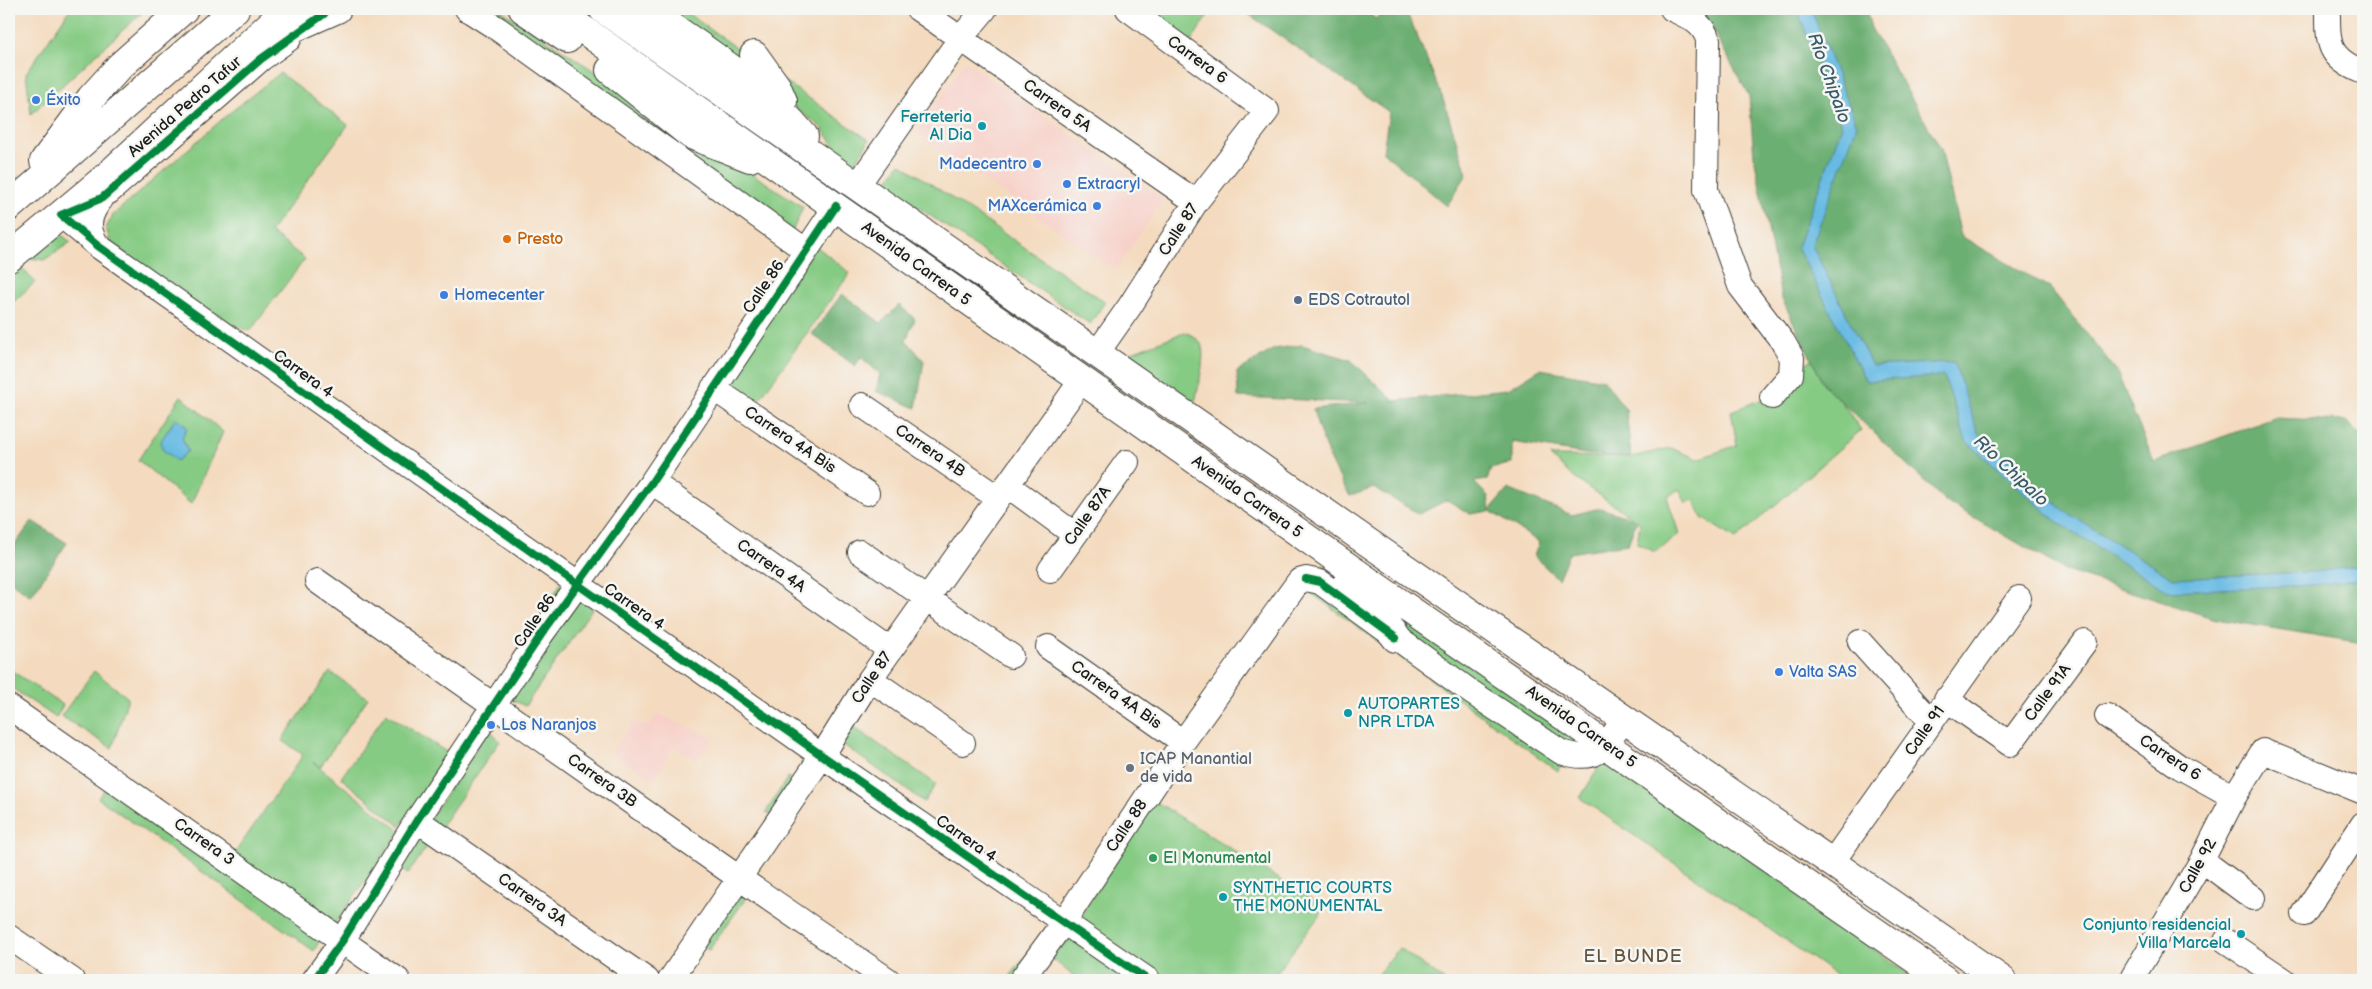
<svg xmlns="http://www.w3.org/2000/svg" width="2372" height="989" font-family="'Balsamiq Sans',sans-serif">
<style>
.built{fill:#f7d1c9}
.green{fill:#86cb84;stroke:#517450}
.forest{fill:#6caf72;stroke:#446647}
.water{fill:#66bae3;stroke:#416b80}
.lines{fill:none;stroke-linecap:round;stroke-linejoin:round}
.minor-casing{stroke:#3c3934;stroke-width:26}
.major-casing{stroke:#3c3934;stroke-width:30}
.minor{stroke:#fff;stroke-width:24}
.major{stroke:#fff;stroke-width:28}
.cycleway-casing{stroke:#f6f6f2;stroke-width:11}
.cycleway{stroke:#00873e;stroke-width:8}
.shop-dot{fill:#3f7fe0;stroke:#f6f6f2;stroke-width:2}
.culture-dot{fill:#0f9aa8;stroke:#f6f6f2;stroke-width:2}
.food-dot{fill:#e8710a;stroke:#f6f6f2;stroke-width:2}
.service-dot{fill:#5c6f8a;stroke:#f6f6f2;stroke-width:2}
.worship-dot{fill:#6b7280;stroke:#f6f6f2;stroke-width:2}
.leisure-dot{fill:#2e9e5b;stroke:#f6f6f2;stroke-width:2}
.labels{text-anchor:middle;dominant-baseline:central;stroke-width:5;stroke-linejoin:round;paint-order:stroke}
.street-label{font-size:16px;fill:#1c1c1c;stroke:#f6f6f2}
.shop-label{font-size:16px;fill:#366cbe;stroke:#f6f6f2;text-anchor:start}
.culture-label{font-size:16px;fill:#0d838f;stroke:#f6f6f2;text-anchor:end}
.food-label{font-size:16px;fill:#c56008;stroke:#f6f6f2;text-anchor:start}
.service-label{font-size:16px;fill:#4e5e75;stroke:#f6f6f2;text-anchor:start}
.worship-label{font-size:16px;fill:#5b616d;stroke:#f6f6f2;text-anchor:start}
.leisure-label{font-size:16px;fill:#27864d;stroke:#f6f6f2;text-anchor:start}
.water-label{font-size:18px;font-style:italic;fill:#3a5b6c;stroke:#f6f6f2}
.neighbourhood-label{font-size:18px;letter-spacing:1px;fill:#635341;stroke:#f6f6f2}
</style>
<rect width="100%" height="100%" fill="#f6f6f2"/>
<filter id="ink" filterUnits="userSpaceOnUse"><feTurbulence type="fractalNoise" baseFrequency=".02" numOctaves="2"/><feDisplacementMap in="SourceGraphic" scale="10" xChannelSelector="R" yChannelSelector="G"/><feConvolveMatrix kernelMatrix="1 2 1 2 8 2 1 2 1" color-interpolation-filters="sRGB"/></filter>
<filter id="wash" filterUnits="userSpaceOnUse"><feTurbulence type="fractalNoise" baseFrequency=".0096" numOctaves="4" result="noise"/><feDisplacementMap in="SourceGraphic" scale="20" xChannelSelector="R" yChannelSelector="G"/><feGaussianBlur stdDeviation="1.12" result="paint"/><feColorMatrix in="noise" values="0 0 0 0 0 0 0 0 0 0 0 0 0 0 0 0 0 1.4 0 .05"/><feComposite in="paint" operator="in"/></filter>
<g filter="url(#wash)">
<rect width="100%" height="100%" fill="#f4dbbf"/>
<!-- built -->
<path class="built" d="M965 61 1164 199 1115 270 916 133Z
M658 713 713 738 697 761 674 746 654 779 612 753 634 720 647 727Z"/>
<!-- green -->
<path class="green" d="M70 9H146L31 114 26 73Z
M488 9H499L803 207 792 232Z
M660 9H681L869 140 852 169 821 127Z
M1145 9H1212L1190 43Z
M280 73 348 125 270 232 305 259 250 331 223 322 111 244 106 228 113 215 227 115Z
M900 163 1105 302 1090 324 885 185Z
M56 231 71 242 44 260 29 258Z
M816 246 850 273 756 404 727 380Z
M18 264 35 282 9 306V272Z
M1185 332C1191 335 1198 338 1201 344 1207 357 1196 396 1193 411L1121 356Z
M1812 360 1861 430 1736 539 1702 518 1694 500 1686 503 1679 489 1667 497 1679 534 1655 552 1637 543 1640 523 1573 477 1550 456 1631 457 1671 448 1698 459 1737 445 1731 411 1766 398 1788 372Z
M181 396 223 432 191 504 138 460Z
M1323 565 1576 734 1558 771 1311 593Z
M562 581 594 606 525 706 494 691Z
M9 669 63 705 56 718 9 686Z
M94 671 128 698 112 748 61 716Z
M330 672 368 698 320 767 313 762 400 831 330 931 232 857 303 755 282 740Z
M386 713 448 753 400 826 341 778Z
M842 719 936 784 924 802 831 736Z
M489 729 500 741 408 874 398 867Z
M1607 754 1916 980H1843L1580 798Z
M788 777 799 785 775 817 766 812Z
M108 784 322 936 314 951 98 798Z
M1155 801 1325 908 1271 980H1165L1077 921Z
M736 891 747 897 709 950 696 943Z
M1073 930 1137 980H1078L1049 956 1032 980H1007L1035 944Z
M1399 948 1444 980H1373Z"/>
<!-- forest -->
<path class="forest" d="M1241 9H1363L1376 19 1383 9H1400L1411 21 1442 96 1467 174 1447 206 1383 152 1389 112Z
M1696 9H1866L1871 28 1941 149 1961 236 2050 288 2116 370 2154 462 2274 418 2346 421 2363 437V643L2216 619 2066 571 1944 500 1824 385 1781 297 1754 156 1749 96 1713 30Z
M842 294 881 323 899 305 915 319 906 340 924 361 916 408 876 391 880 374 861 357 855 366 812 334Z
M1302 345 1351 360 1394 401 1508 389 1540 369 1604 380 1626 410 1631 457 1586 454 1512 442V463L1491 469 1487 480 1474 482 1488 496 1490 510 1508 489 1572 515 1600 508 1637 520 1628 544 1569 553 1558 579 1534 556 1539 542 1490 511 1470 514 1447 500 1419 514 1374 488 1350 496C1333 468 1321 441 1313 409L1368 403 1238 397 1237 372 1274 349Z
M32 521 67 543 31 596 9 581V553Z"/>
<!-- water -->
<path class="water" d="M1797 9H1811L1857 125 1812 245 1872 366 1954 362 1978 433 2063 510 2173 578 2313 572 2363 566V579L2313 585 2167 591 2056 521 1966 441 1944 376 1866 381 1797 247 1842 126Z
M176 418 187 427 182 438 188 451 177 461 163 450 160 442Z"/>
</g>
<g filter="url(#ink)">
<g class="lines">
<!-- minor casing -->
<g class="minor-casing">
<path id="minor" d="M467 9 498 29 805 250
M918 9 1196 202
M1672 9C1688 17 1703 22 1708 40L1706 190 1740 286 1783 342 1792 358 1791 375 1772 397
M2328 9C2328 43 2327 58 2363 72
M857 186 960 39 985 9
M109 192 261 59 289 39
M77 208 61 215 98 246 822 756 1148 980
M98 246C85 228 89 214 102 198
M1097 353 1130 306 1196 202 1267 111 1128 9
M713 388 867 493
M862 405 998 498
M652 482 890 650
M1007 485 1074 534
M860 552 1011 656
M1050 570 1127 462
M317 581 739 878 888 980
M1860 642 1931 721
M1048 647 1183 742
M870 679 963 743
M1946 699 2010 744 2085 642
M9 707 398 980
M2107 716 2180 767 2234 797
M417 820 647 980
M2202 860 2253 898
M1831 864 2019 598
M2304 914 2363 824
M9 937 72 980
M2226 941 2284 980
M314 980 343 940 417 820 541 635 652 482 836 206
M670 980 822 756 870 679 1081 381
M1021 980 1063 923 1183 742 1299 581 1306 579 1320 582 1471 692 1561 752C1598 764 1605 748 1623 720
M2131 980 2202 860 2234 797 2263 751 2363 792"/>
</g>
<!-- major casing -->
<g class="major-casing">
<path id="major" d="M523 9 567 39
M554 9 1335 558 1945 980
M603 9 1356 534 2002 980
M646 9C702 48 760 83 804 136
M263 44 287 31 337 9
M754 55 777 87 783 101
M610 70 691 135 750 158
M44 161 91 98 120 66 184 9
M9 207 235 9
M9 258 106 177 287 9
M1349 577 1396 638"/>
</g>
<!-- minor -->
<use href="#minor" class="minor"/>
<!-- major -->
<use href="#major" class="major"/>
<!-- cycleway casing -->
<g class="cycleway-casing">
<path id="cycleway" d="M324 14 261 59 102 198 61 215 98 246C447 492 795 740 1148 980
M1306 579 1320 582 1396 638
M314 980 343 940 417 820 541 635 652 482 836 206"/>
</g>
<!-- cycleway -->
<use href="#cycleway" class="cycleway"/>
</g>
</g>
<!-- markers -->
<g class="shop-dot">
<circle cx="36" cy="100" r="5"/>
<circle cx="1037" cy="164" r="5"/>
<circle cx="1067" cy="184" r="5"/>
<circle cx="1097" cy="206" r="5"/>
<circle cx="444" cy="295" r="5"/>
<circle cx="1779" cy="672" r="5"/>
<circle cx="491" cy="725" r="5"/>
</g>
<g class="culture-dot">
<circle cx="982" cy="126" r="5"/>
<circle cx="1348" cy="713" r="5"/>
<circle cx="1223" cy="897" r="5"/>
<circle cx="2241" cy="934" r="5"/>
</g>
<circle class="food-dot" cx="507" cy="239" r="5"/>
<circle class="service-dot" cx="1298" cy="300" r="5"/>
<circle class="worship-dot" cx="1130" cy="768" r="5"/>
<circle class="leisure-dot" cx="1153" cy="858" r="5"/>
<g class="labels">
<!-- street labels -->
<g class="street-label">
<text transform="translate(1197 60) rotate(36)">Carrera 6</text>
<text transform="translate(1057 106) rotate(35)">Carrera 5A</text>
<text transform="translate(185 107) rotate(-41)">Avenida Pedro Tafur</text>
<text transform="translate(1179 230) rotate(-57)">Calle 87</text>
<text transform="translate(916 264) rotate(36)">Avenida Carrera 5</text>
<text transform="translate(764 287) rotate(-56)">Calle 86</text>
<text transform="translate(303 374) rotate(36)">Carrera 4</text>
<text transform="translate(790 440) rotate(34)">Carrera 4A Bis</text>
<text transform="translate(930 451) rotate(34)">Carrera 4B</text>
<text transform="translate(1247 497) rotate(35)">Avenida Carrera 5</text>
<text transform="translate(1088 516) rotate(-55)">Calle 87A</text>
<text transform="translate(771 566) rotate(35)">Carrera 4A</text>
<text transform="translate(634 607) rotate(35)">Carrera 4</text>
<text transform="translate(535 621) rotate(-56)">Calle 86</text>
<text transform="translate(872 678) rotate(-56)">Calle 87</text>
<text transform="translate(2048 693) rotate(-54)">Calle 91A</text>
<text transform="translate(1116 695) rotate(35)">Carrera 4A Bis</text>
<text transform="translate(1581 727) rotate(35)">Avenida Carrera 5</text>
<text transform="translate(1925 731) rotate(-55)">Calle 91</text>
<text transform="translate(2170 758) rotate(33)">Carrera 6</text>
<text transform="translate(602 781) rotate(35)">Carrera 3B</text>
<text transform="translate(1127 826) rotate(-56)">Calle 88</text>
<text transform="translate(966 839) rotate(35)">Carrera 4</text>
<text transform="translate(204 842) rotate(35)">Carrera 3</text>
<text transform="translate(2198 866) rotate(-61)">Calle 92</text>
<text transform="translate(532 900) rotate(35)">Carrera 3A</text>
</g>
<!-- shop labels -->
<g class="shop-label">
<text x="46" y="100">Éxito</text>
<text x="1027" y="164" text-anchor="end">Madecentro</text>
<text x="1077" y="184">Extracryl</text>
<text x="1087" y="206" text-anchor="end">MAXcerámica</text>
<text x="454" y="295">Homecenter</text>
<text x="1789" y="672">Valta SAS</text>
<text x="501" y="725">Los Naranjos</text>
</g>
<!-- culture labels -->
<g class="culture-label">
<text x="972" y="117">Ferreteria<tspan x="972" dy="18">Al Dia</tspan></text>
<text x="1358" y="704" text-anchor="start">AUTOPARTES<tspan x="1358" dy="18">NPR LTDA</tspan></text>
<text x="1233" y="888" text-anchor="start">SYNTHETIC COURTS<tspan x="1233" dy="18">THE MONUMENTAL</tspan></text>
<text x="2231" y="925">Conjunto residencial<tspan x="2231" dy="18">Villa Marcela</tspan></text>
</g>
<!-- food labels -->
<g class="food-label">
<text x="517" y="239">Presto</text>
</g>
<!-- service labels -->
<g class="service-label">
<text x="1308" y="300">EDS Cotrautol</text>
</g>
<!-- worship labels -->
<g class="worship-label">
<text x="1140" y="759">ICAP Manantial<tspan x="1140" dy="18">de vida</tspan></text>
</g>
<!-- leisure labels -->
<g class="leisure-label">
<text x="1163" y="858">El Monumental</text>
</g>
<!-- water labels -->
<g class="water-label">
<text transform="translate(1829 78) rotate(70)">Río Chipalo</text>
<text transform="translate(2011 471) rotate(43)">Río Chipalo</text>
</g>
<!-- neighbourhood labels -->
<g class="neighbourhood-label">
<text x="1633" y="956">EL BUNDE</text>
</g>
</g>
<!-- margin -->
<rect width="2372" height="989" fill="none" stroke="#f6f6f2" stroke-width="30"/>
</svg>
